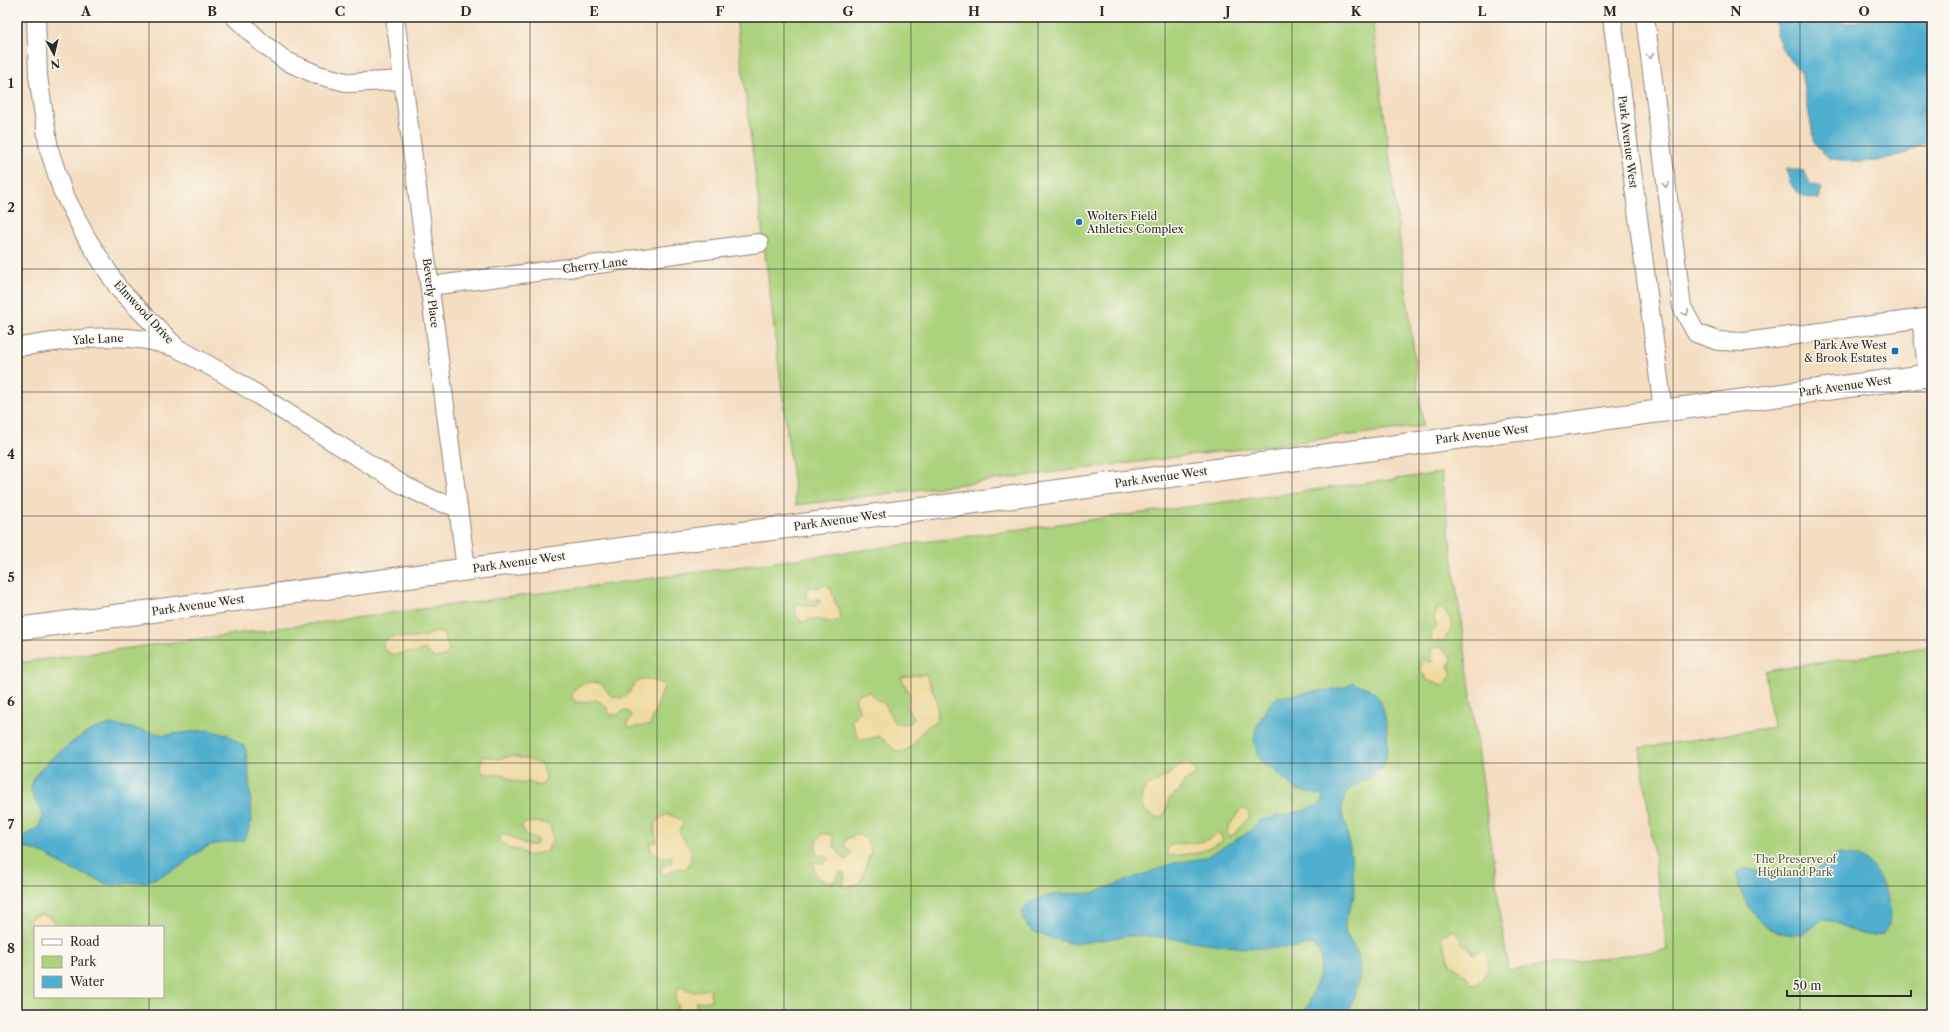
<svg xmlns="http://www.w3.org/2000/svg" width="1949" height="1032" font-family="'Libre Caslon Text',serif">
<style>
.green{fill:#abd27d;stroke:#6b7e54;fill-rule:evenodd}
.sand{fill:#eeda9e;stroke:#8c8264}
.water{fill:#4fafce;stroke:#3d6d7c}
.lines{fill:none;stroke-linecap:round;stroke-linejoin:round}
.minor-casing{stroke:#908476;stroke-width:20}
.tertiary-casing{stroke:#908476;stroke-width:24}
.minor{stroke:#fff;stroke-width:18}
.tertiary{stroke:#fff;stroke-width:22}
.oneway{stroke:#a0a0a0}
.grid{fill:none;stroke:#2b2b2b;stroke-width:1;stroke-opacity:0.55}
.poi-dot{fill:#1f6fb2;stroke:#fbf7ec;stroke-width:1.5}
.labels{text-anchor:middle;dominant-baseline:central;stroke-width:3;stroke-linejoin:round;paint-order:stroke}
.street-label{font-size:11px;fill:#2b2b2b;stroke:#fbf7ec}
.poi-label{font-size:11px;fill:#2b2b2b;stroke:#fbf7ec;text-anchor:start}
.park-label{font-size:11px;fill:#515d44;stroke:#fbf7ec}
.neatline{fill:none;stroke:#2b2b2b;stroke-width:1.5}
.grid-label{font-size:13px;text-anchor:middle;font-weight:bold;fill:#2b2b2b}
</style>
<rect width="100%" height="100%" fill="#fbf7ec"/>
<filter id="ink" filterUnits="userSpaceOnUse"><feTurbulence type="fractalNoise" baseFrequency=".025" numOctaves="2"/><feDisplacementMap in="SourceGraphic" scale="8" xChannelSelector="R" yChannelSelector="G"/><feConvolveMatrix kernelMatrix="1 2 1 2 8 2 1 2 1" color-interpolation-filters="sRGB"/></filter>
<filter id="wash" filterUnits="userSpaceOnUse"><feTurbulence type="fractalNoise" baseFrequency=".012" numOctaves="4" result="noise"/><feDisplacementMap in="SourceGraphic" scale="16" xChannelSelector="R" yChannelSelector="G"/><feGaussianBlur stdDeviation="0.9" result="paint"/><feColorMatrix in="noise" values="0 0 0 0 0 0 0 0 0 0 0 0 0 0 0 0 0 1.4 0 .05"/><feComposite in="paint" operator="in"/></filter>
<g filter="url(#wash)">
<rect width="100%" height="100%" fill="#f4ddc1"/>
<!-- green -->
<path class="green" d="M736 17H1372L1423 426 796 505Z
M1441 473 1508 970 1667 950 1640 748 1773 727 1765 671 1932 646V1015H17V663ZM35 927H163V997H35Z"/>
<!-- sand -->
<path class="sand" d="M823 585H827C834 589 831 599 839 608L840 619C831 626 823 619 814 619 809 619 805 622 801 622L796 615 795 607 799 604C806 606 814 609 820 603L819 599 810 600 805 594 810 586 818 588Z
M1439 608C1444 609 1444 610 1447 614 1456 626 1451 628 1445 640L1433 642 1430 636 1437 625 1434 618 1437 609Z
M436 632 444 635 449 649 446 656 434 658 424 649 415 653 408 652 394 655 384 650 383 643C390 632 405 639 414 638 421 637 430 634 436 632Z
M1436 647H1440L1452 657 1449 668 1452 674 1444 686 1435 682 1428 681 1420 669 1423 659 1430 662 1433 660 1430 651Z
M926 674 937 701 938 719C934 724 927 726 923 731 915 740 911 752 897 752L879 736 864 740 858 738 851 720 860 712 855 699 860 693 869 692 878 701 884 703C896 719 886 727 911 723L914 718 907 709 909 694 901 677Z
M646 679 663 684 664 687 650 725 629 728 627 724 632 716 629 712 624 710 618 715H610L605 705 596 700 579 703 574 701 572 697C574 682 590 680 602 684L611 696 622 698C633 693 630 681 646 679Z
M484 756 498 759 512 756 533 761 541 765 543 768 545 772 546 781 539 786 528 782 523 784 517 781H513L502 774C495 776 489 774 482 772L480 765Z
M1186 763 1191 765 1197 772 1192 778 1184 781 1180 790 1169 799 1164 816 1156 818 1144 810 1142 806V793L1146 787 1168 775 1179 765Z
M1241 809H1246L1250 816 1233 835 1228 836 1227 832C1229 825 1236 816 1241 809Z
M667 814 678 818 683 823 679 831C687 847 698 852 686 869H675L666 875 662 874 660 866 671 864 672 858 671 856C660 858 650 857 650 843L657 842C655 826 649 825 667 814Z
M531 822 545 823 551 827 553 839 547 851 528 856 520 850 509 849 507 845 500 842V836C513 831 524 851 537 844V839L526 835 522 828 523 824Z
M825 833 833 836 834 847 844 859H848L852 853 844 845 846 839 858 834 866 839 871 853C862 868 868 888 843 887L845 874 843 872 839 873 834 882C820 881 814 879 814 863L815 862 824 863 828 859 825 855 820 856 816 854C816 844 815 838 825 833Z
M1216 834H1221L1222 842 1197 853 1171 856 1168 855 1167 847C1182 840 1204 847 1216 834Z
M41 914 54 919 53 926 35 927V934L30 932 28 922 32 917Z
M1454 930C1459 934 1459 940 1463 944 1468 948 1470 949 1473 954L1482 951 1485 952 1489 964 1483 979 1476 985 1471 984 1465 974 1451 965 1441 938 1444 934Z
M680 987 695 992 710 988 711 1001 695 1002 697 1009 700 1011 707 1010 710 1015H675L678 1004 676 1001V992Z"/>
<!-- water -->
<path class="water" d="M1828 17 1845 23 1869 19 1871 17H1923L1932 23V143H1924L1907 153 1877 161H1846L1829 158 1815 145 1801 73 1782 49 1776 34V18Z
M1787 168 1804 171 1810 184 1822 187 1819 199C1799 199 1788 187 1787 168Z
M1353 682C1356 686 1361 685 1366 687 1383 694 1385 715 1387 731 1387 740 1389 752 1385 761 1376 786 1346 776 1342 806 1341 816 1346 823 1347 832 1351 851 1353 870 1354 889 1355 906 1343 916 1345 930 1346 937 1353 944 1356 951 1365 975 1355 994 1347 1015H1299C1310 1010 1309 1001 1313 991 1318 976 1328 957 1312 944L1295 948H1244L1145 935 1128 936 1074 944 1057 940 1034 932 1028 927 1021 912 1031 902 1045 897 1057 894 1092 893 1174 863 1204 858 1249 832 1261 820 1302 811 1322 803 1323 798 1321 795 1297 790 1272 768 1264 765C1251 744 1251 734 1264 713 1268 706 1271 701 1278 697L1346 687Z
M111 724 165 735 207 730 228 735 245 747 248 764 252 821 244 840 210 845 194 855 181 866 163 875 145 882 110 885 65 867 47 855 17 845V840C24 834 35 833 40 824 47 813 30 799 31 787 33 768 73 741 88 732 95 728 104 726 111 724Z
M1838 854C1849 855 1862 856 1870 864 1880 873 1894 908 1890 921 1889 925 1885 930 1883 934 1878 934 1872 936 1867 935 1850 933 1838 920 1822 919L1802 935 1786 934 1767 928 1749 908 1739 888 1738 872 1746 868C1768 875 1791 880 1813 871 1822 868 1830 859 1838 854Z"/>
</g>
<g filter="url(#ink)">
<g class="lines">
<!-- minor casing -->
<g class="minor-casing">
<path id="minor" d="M36 17 38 76 49 149 62 190 86 237 119 289 177 348 221 372 403 485 436 501 458 507
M235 17 262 43 286 61 318 75 350 83 403 80
M395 17 466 569
M1612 17 1663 410
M1645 17 1682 307 1696 333 1718 341 1745 342 1932 317
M430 286 759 243
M1921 319 1928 375
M17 347C71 340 121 329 174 347"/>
</g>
<!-- tertiary casing -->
<g class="tertiary-casing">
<path id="tertiary" d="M17 629 1932 375"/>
</g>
<!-- minor -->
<use href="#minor" class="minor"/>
<!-- tertiary -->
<use href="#tertiary" class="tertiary"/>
</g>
<!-- one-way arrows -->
<defs><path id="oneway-chevron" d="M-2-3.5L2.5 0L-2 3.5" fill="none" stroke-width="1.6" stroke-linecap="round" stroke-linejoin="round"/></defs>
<g class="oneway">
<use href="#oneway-chevron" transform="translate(1650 56) rotate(83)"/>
<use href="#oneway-chevron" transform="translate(1666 185) rotate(83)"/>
<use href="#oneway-chevron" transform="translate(1686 313) rotate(62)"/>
</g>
</g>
<!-- grid -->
<path class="grid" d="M149 17V927M276 17V1015M403 17V1015M530 17V1015M657 17V1015M784 17V1015M911 17V1015M1038 17V1015M1165 17V1015M1292 17V1015M1419 17V1015M1546 17V1015M1673 17V1015M1800 17V1015M17 146H1932M17 269H1932M17 392H1932M17 516H1932M17 640H1932M17 763H1932M17 886H1932M149 997V1015"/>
<!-- markers -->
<g class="poi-dot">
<circle cx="1079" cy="222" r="4"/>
<rect x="1891" y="347" width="8" height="8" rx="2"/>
</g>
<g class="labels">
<!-- street labels -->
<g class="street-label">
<text transform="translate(1628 142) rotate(83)">Park Avenue West</text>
<text transform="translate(595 265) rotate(-7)">Cherry Lane</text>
<text transform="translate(431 293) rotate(83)">Beverly Place</text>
<text transform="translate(144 312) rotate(47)">Elmwood Drive</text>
<text transform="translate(98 339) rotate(-3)">Yale Lane</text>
<text transform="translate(1845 386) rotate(-8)">Park Avenue West</text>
<text transform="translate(1482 434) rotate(-7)">Park Avenue West</text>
<text transform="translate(1161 477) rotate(-8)">Park Avenue West</text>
<text transform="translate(840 520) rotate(-8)">Park Avenue West</text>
<text transform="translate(519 562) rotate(-8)">Park Avenue West</text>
<text transform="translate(198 605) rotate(-8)">Park Avenue West</text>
</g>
<!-- poi labels -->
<g class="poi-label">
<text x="1087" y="216">Wolters Field<tspan x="1087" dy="13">Athletics Complex</tspan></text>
<text x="1887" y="345" text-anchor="end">Park Ave West<tspan x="1887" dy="13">&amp; Brook Estates</tspan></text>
</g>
<!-- park labels -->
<g class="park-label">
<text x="1795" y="859">The Preserve of<tspan x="1795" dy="13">Highland Park</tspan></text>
</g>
</g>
<!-- margin -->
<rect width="1949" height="1032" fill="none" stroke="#fbf7ec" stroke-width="44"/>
<!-- legend -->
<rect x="34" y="926" width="130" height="72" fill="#fbf7ec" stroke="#a8a59f"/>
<rect x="42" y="939" width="20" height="6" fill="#ffffff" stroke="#a8a59f"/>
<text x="70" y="946" font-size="12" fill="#2b2b2b">Road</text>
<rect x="42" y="956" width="20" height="12" fill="#abd27d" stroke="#a8a59f"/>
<text x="70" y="966" font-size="12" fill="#2b2b2b">Park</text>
<rect x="42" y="976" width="20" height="12" fill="#4fafce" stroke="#a8a59f"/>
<text x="70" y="986" font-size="12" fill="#2b2b2b">Water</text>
<!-- north arrow -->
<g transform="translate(54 54) rotate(172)" stroke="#fbf7ec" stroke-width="3" paint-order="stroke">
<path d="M0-3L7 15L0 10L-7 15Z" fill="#2b2b2b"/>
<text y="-6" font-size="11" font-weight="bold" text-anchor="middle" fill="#2b2b2b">N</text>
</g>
<!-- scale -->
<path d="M1787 990v6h124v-6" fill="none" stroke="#2b2b2b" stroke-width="2"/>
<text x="1793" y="990" font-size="12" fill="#2b2b2b" stroke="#fbf7ec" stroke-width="3" paint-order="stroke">50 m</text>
<rect x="22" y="22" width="1905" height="988" class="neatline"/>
<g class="grid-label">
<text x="86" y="16">A</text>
<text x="212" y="16">B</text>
<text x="340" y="16">C</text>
<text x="466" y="16">D</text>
<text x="594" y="16">E</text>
<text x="720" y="16">F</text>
<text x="848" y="16">G</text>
<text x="974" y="16">H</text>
<text x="1102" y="16">I</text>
<text x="1228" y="16">J</text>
<text x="1356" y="16">K</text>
<text x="1482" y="16">L</text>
<text x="1610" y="16">M</text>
<text x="1736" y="16">N</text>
<text x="1864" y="16">O</text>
<text x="11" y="88">1</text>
<text x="11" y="212">2</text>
<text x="11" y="335">3</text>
<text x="11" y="459">4</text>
<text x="11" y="582">5</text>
<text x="11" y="706">6</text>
<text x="11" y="829">7</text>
<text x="11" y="953">8</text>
</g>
</svg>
